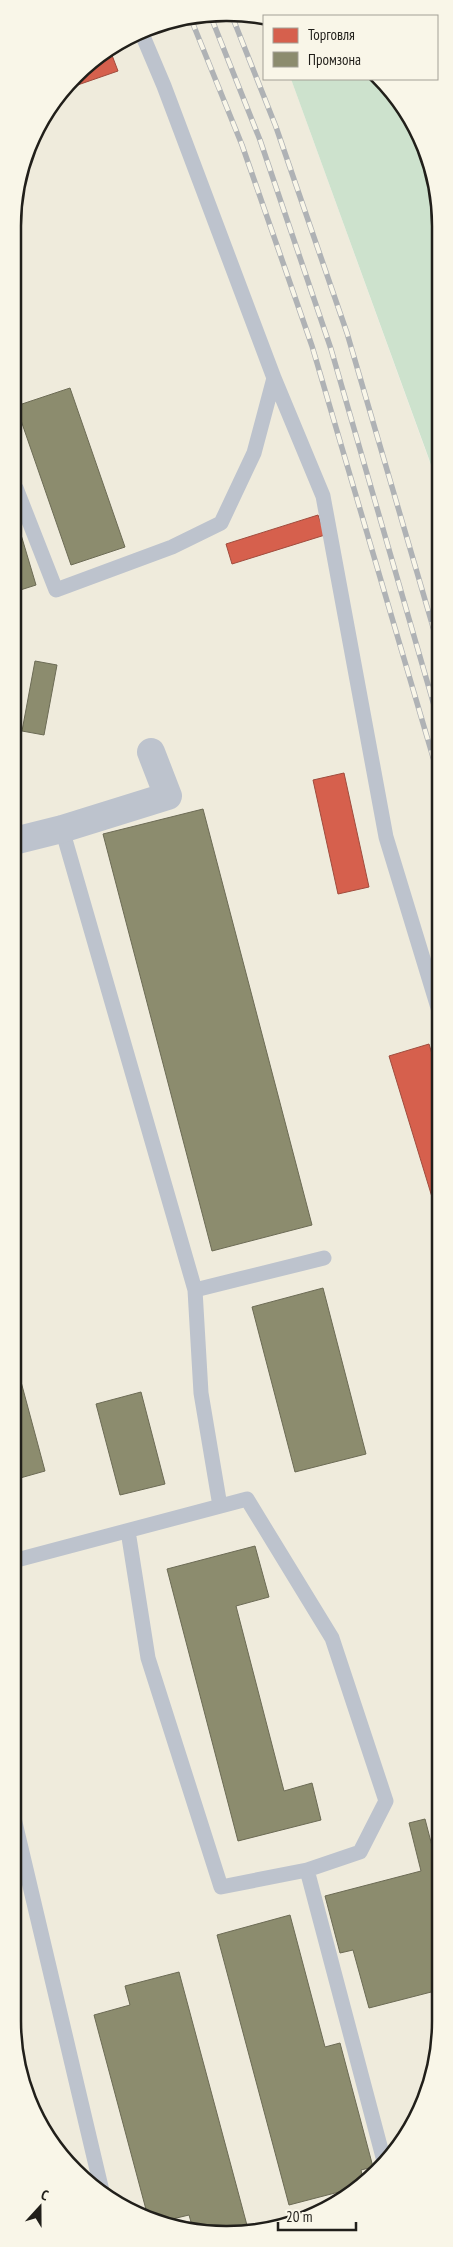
<svg xmlns="http://www.w3.org/2000/svg" width="453" height="2247" font-family="'PT Sans Narrow',sans-serif">
<style>
.built{fill:#efebdc}
.green{fill:#cde2cd}
.shops{fill:#d6604d;stroke:#a04c3e}
.industry{fill:#8c8c6e;stroke:#6c6b55}
.lines{fill:none;stroke-linecap:round;stroke-linejoin:round}
.lane{stroke:#bdc3cd;stroke-width:15}
.street{stroke:#bdc3cd;stroke-width:28}
.rail-casing{stroke:#afb2b5;stroke-width:5.5}
.rail{stroke:#f9f6e8;stroke-width:4;stroke-dasharray:11;stroke-linecap:butt}
.rim{fill:none;stroke:#211f1a;stroke-width:2.5}
</style>
<rect width="100%" height="100%" fill="#f5f3ec"/>
<!-- built -->
<path class="built" d="M254 14 264 17V79H291L429 460 440 495 439 2048 412 2127 367 2182 295 2223 213 2234 132 2213 75 2172 29 2102 13 2020 14 199 41 120 96 57 171 20Z"/>
<!-- green -->
<path class="green" d="M291 79H380L419 132 440 212V495L429 459Z"/>
<!-- shops -->
<path class="shops" d="M110 50 118 71 69 88 96 57Z
M318 515 325 535 232 564 226 544Z
M344 773 369 887 338 894 313 780Z
M429 1044 439 1077V1220L389 1056Z"/>
<!-- industry -->
<path class="industry" d="M70 388 125 547 71 565 16 406Z
M19 528 36 585 14 592V529Z
M35 661 57 665 44 735 22 731Z
M203 809 312 1225 212 1251 103 834Z
M323 1288 366 1454 295 1472 252 1307Z
M13 1352 45 1471 13 1480Z
M141 1392 165 1484 120 1495 96 1404Z
M255 1546 269 1597 236 1606 284 1791 312 1783 321 1820 238 1841 167 1569Z
M425 1819 439 1873V1990L369 2008 353 1950 340 1953 325 1896 421 1871 409 1823Z
M290 1915 325 2047 340 2043 373 2167 361 2170 364 2183 358 2187 289 2205 217 1935Z
M179 1972 248 2229 213 2234 193 2229 189 2215 164 2221 148 2217 94 2015 130 2005 125 1986Z"/>
<g class="lines">
<!-- lane -->
<path class="lane" d="M142 34 164 86 274 378 323 496 386 837 439 1011
M16 488 56 590 172 547 221 523 254 453 274 378
M62 829 195 1290 201 1393 220 1506
M195 1290 324 1258
M13 1561 247 1499 332 1638 386 1801 360 1852 307 1870 221 1887 148 1658 128 1531
M13 1814 102 2191
M307 1870 384 2161"/>
<!-- street -->
<path class="street" d="M14 841 62 829 168 796 151 752"/>
<!-- rail casing -->
<g class="rail-casing">
<path id="rail" d="M232 16 276 127 347 333 440 651
M211 17 260 140 331 349 440 726
M191 19 242 145 312 346 440 781"/>
</g>
<!-- rail -->
<use href="#rail" class="rail"/>
</g>
<!-- crop -->
<path d="M0 0H453V2247H0ZM226 21H227A205 205 0 0 1 432 226V2021A205 205 0 0 1 227 2226H226A205 205 0 0 1 21 2021V226A205 205 0 0 1 226 21Z" fill="#f9f6e8" fill-rule="evenodd"/>
<path class="rim" d="M226 21H227A205 205 0 0 1 432 226V2021A205 205 0 0 1 227 2226H226A205 205 0 0 1 21 2021V226A205 205 0 0 1 226 21Z"/>
<!-- legend -->
<rect x="263" y="15" width="175" height="65" fill="#f9f6e8" stroke="#a3a096"/>
<rect x="273" y="28" width="25" height="15" fill="#d6604d" stroke="#a3a096"/>
<text x="308" y="40" font-size="15" fill="#211f1a">Торговля</text>
<rect x="273" y="52" width="25" height="15" fill="#8c8c6e" stroke="#a3a096"/>
<text x="308" y="65" font-size="15" fill="#211f1a">Промзона</text>
<!-- north arrow -->
<g transform="translate(40 2207) rotate(21)" stroke="#f9f6e8" stroke-width="4" paint-order="stroke">
<path d="M0-4L9 19L0 12L-9 19Z" fill="#211f1a"/>
<text y="-8" font-size="14" font-weight="bold" text-anchor="middle" fill="#211f1a">С</text>
</g>
<!-- scale -->
<path d="M278 2222v8h78v-8" fill="none" stroke="#211f1a" stroke-width="2.5"/>
<text x="286" y="2222" font-size="15" fill="#211f1a" stroke="#f9f6e8" stroke-width="4" paint-order="stroke">20 m</text>
</svg>
